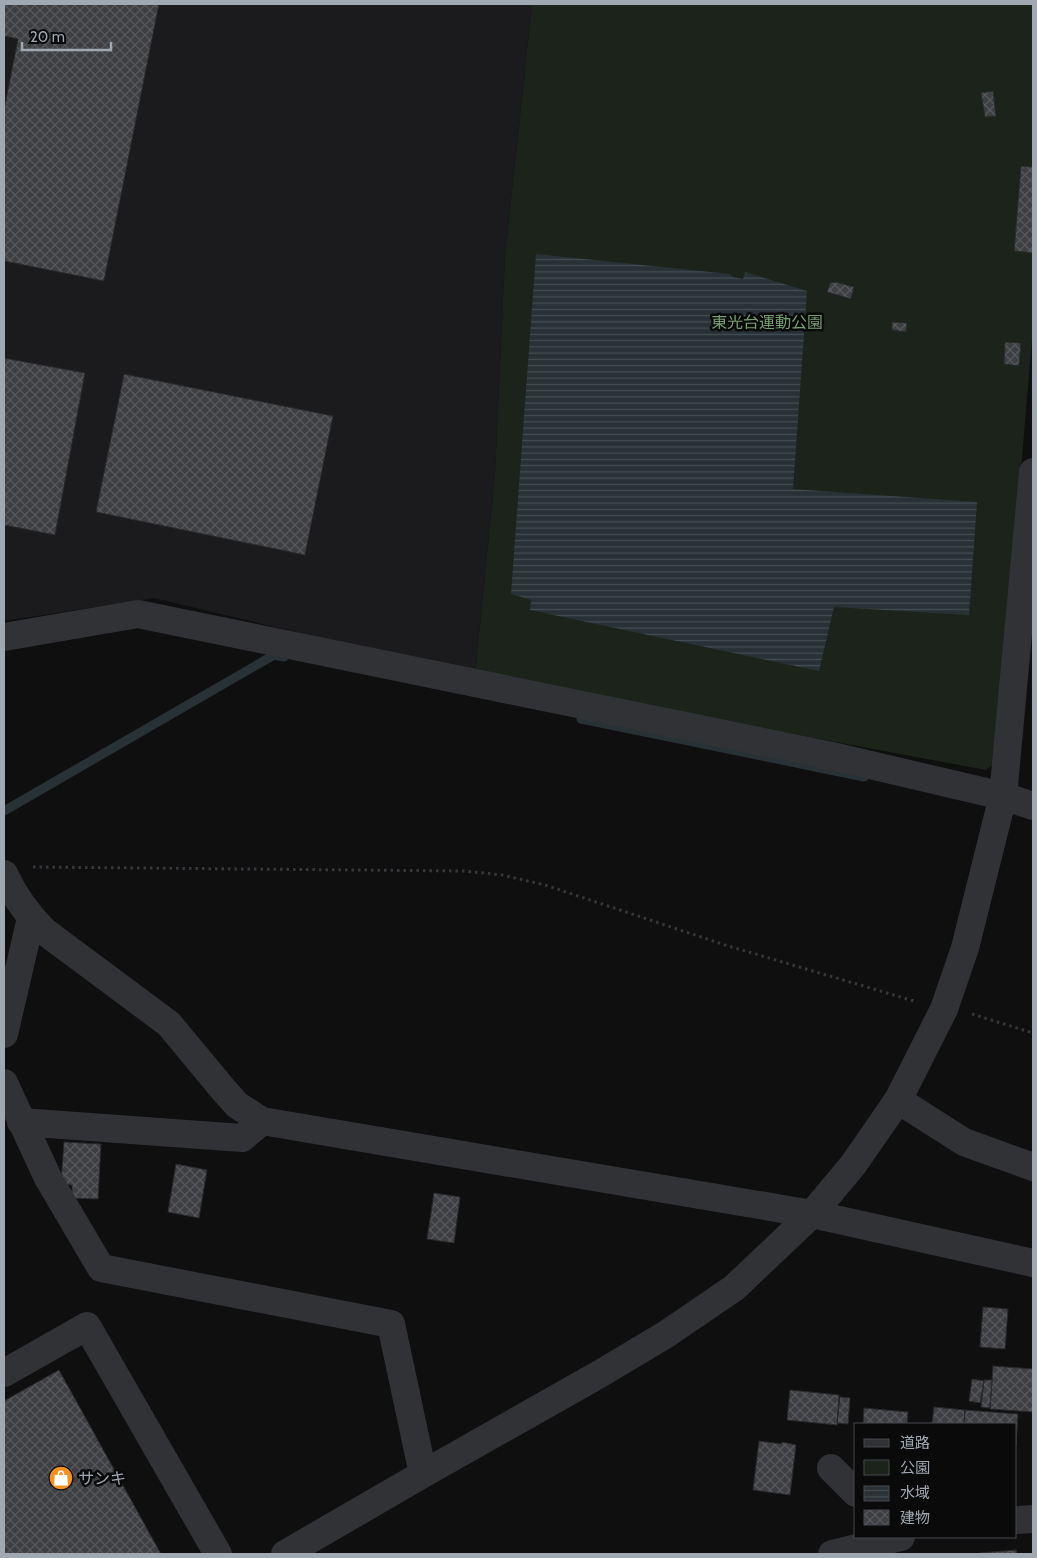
<svg xmlns="http://www.w3.org/2000/svg" width="1037" height="1558" font-family="Cabin,'Noto Sans JP',sans-serif">
<style>
.built{fill:#1b1b1d}
.park{fill:#1b231b}
.water{fill:url(#water-rules)}
.lines{fill:none;stroke-linecap:round;stroke-linejoin:round}
.stream{stroke:#283236;stroke-width:9}
.building{fill:url(#building-cross-hatch);stroke:#29292c}
.path{stroke:#36393c;stroke-width:3;stroke-dasharray:2.5 4;stroke-linecap:butt}
.minor{stroke:#303235;stroke-width:28}
.labels{text-anchor:middle;dominant-baseline:central;stroke-width:5;stroke-linejoin:round;paint-order:stroke}
.park-label{font-size:16px;fill:#799e76;stroke:#0a0a0b}
.poi-label{font-size:16px;fill:#a0a8b2;stroke:#0a0a0b;text-anchor:start}
</style>
<defs>
<pattern id="water-rules" width="6" height="5" patternUnits="userSpaceOnUse" patternTransform="scale(1.25)"><rect width="6" height="5" fill="#283236"/><path d="M0 2.5h6" fill="none" stroke="#444d51"/></pattern>
<pattern id="building-cross-hatch" width="8" height="8" patternUnits="userSpaceOnUse" patternTransform="scale(1.25)"><rect width="8" height="8" fill="#3e3f43"/><path d="M0 0l8 8M0 8l8-8" fill="none" stroke="#57585c"/></pattern>
</defs>
<rect width="100%" height="100%" fill="#0f0f10"/>
<!-- built -->
<path class="built" d="M4 4H532L505 256 495 474 475 675 154 598 4 621Z"/>
<!-- park -->
<path class="park" d="M532 4H1033V326L997 761 986 770 475 675 495 474 505 256Z"/>
<!-- water -->
<path class="water" d="M536 254 730 274 733 277 743 279 745 272 807 291 793 489 977 502 969 615 834 607 819 671 530 610 531 600 511 594Z"/>
<g class="lines">
<!-- stream -->
<path class="stream" d="M581 719 864 777
M4 811 274 655 284 657"/>
</g>
<!-- building -->
<path class="building" d="M4 4H159L104 281 4 261V110L18 39 4 36Z
M993 91 996 116 985 117 981 93Z
M1021 166 1033 167V253L1014 251Z
M836 282 854 287 851 299 827 292 830 283Z
M892 322 907 323 906 332 892 330Z
M1005 342 1021 343 1019 366 1004 364Z
M4 358 85 373 55 535 4 525Z
M124 374 333 416 305 555 96 512Z
M64 1142 101 1144 98 1199 72 1198V1185L61 1184Z
M176 1164 207 1170 199 1218 168 1212Z
M434 1193 460 1197 454 1243 427 1239Z
M983 1307 1008 1309 1005 1349 980 1347Z
M993 1366 1033 1369V1412L990 1409Z
M59 1370 161 1554H4V1401Z
M972 1379 984 1381 980 1403 969 1401Z
M984 1380H992L990 1408 981 1407Z
M790 1390 839 1395 837 1425 787 1420Z
M840 1397 850 1398 848 1424 837 1423Z
M934 1407 965 1410 964 1424H932Z
M864 1408 908 1412 907 1424H863Z
M965 1410 1018 1414 1016 1446V1424H964Z
M759 1441 782 1444V1442L796 1445 790 1495 753 1490Z
M1016 1550 1017 1554H980V1553Z"/>
<g class="lines">
<!-- path -->
<path class="path" d="M33 867 464 871 502 875 545 885 725 945 914 1001
M972 1014 1033 1033"/>
<!-- minor -->
<path class="minor" d="M4 637 138 614 832 756 1003 796 1033 806
M4 874C14 895 27 914 44 931L169 1024 222 1088 237 1105 262 1121 812 1214 1033 1263
M4 1034 31 918
M4 1083 48 1178 101 1268 391 1324 423 1474
M898 1100 964 1142 1033 1167
M21 1122 242 1138 262 1121
M4 1373 87 1326 218 1554
M831 1468 856 1493
M1016 1520 1033 1519
M285 1554 423 1474 598 1375 665 1335 734 1288 812 1214 853 1165 898 1100 944 1009 965 948 1003 796 1033 472
M832 1554 901 1537"/>
</g>
<!-- icons -->
<defs>
<g id="shop-disc" transform="scale(1.25)"><circle r="9.5" fill="#f59023" stroke="#0a0a0b"/><path d="M-5-2.5h2.3a2.7 3.5 0 0 1 5.4 0H5L5.5 6h-11ZM-1.5-2.5h3a1.5 2.3 0 0 0-3 0Z" fill="#fff"/></g>
</defs>
<g fill-rule="evenodd">
<use href="#shop-disc" x="61" y="1478"/>
</g>
<g class="labels">
<!-- park labels -->
<g class="park-label">
<text x="767" y="322">東光台運動公園</text>
</g>
<!-- poi labels -->
<g class="poi-label">
<text x="78" y="1478">サンキ</text>
</g>
</g>
<!-- border -->
<rect width="1037" height="1558" fill="none" stroke="#a0a8b2" stroke-width="10"/>
<!-- legend -->
<rect x="854" y="1423" width="162" height="115" fill="#0a0a0b" stroke="#46494e"/>
<rect x="864" y="1439" width="25" height="8" fill="#303235" stroke="#46494e"/>
<text x="900" y="1448" font-size="15" fill="#a0a8b2">道路</text>
<rect x="864" y="1460" width="25" height="15" fill="#1b231b" stroke="#46494e"/>
<text x="900" y="1473" font-size="15" fill="#a0a8b2">公園</text>
<rect x="864" y="1486" width="25" height="15" fill="url(#water-rules)" stroke="#46494e"/>
<text x="900" y="1498" font-size="15" fill="#a0a8b2">水域</text>
<rect x="864" y="1510" width="25" height="15" fill="url(#building-cross-hatch)" stroke="#46494e"/>
<text x="900" y="1523" font-size="15" fill="#a0a8b2">建物</text>
<!-- scale -->
<path d="M22 42v8h89v-8" fill="none" stroke="#a0a8b2" stroke-width="2.5"/>
<text x="30" y="42" font-size="15" fill="#a0a8b2" stroke="#0a0a0b" stroke-width="4" paint-order="stroke">20 m</text>
</svg>
